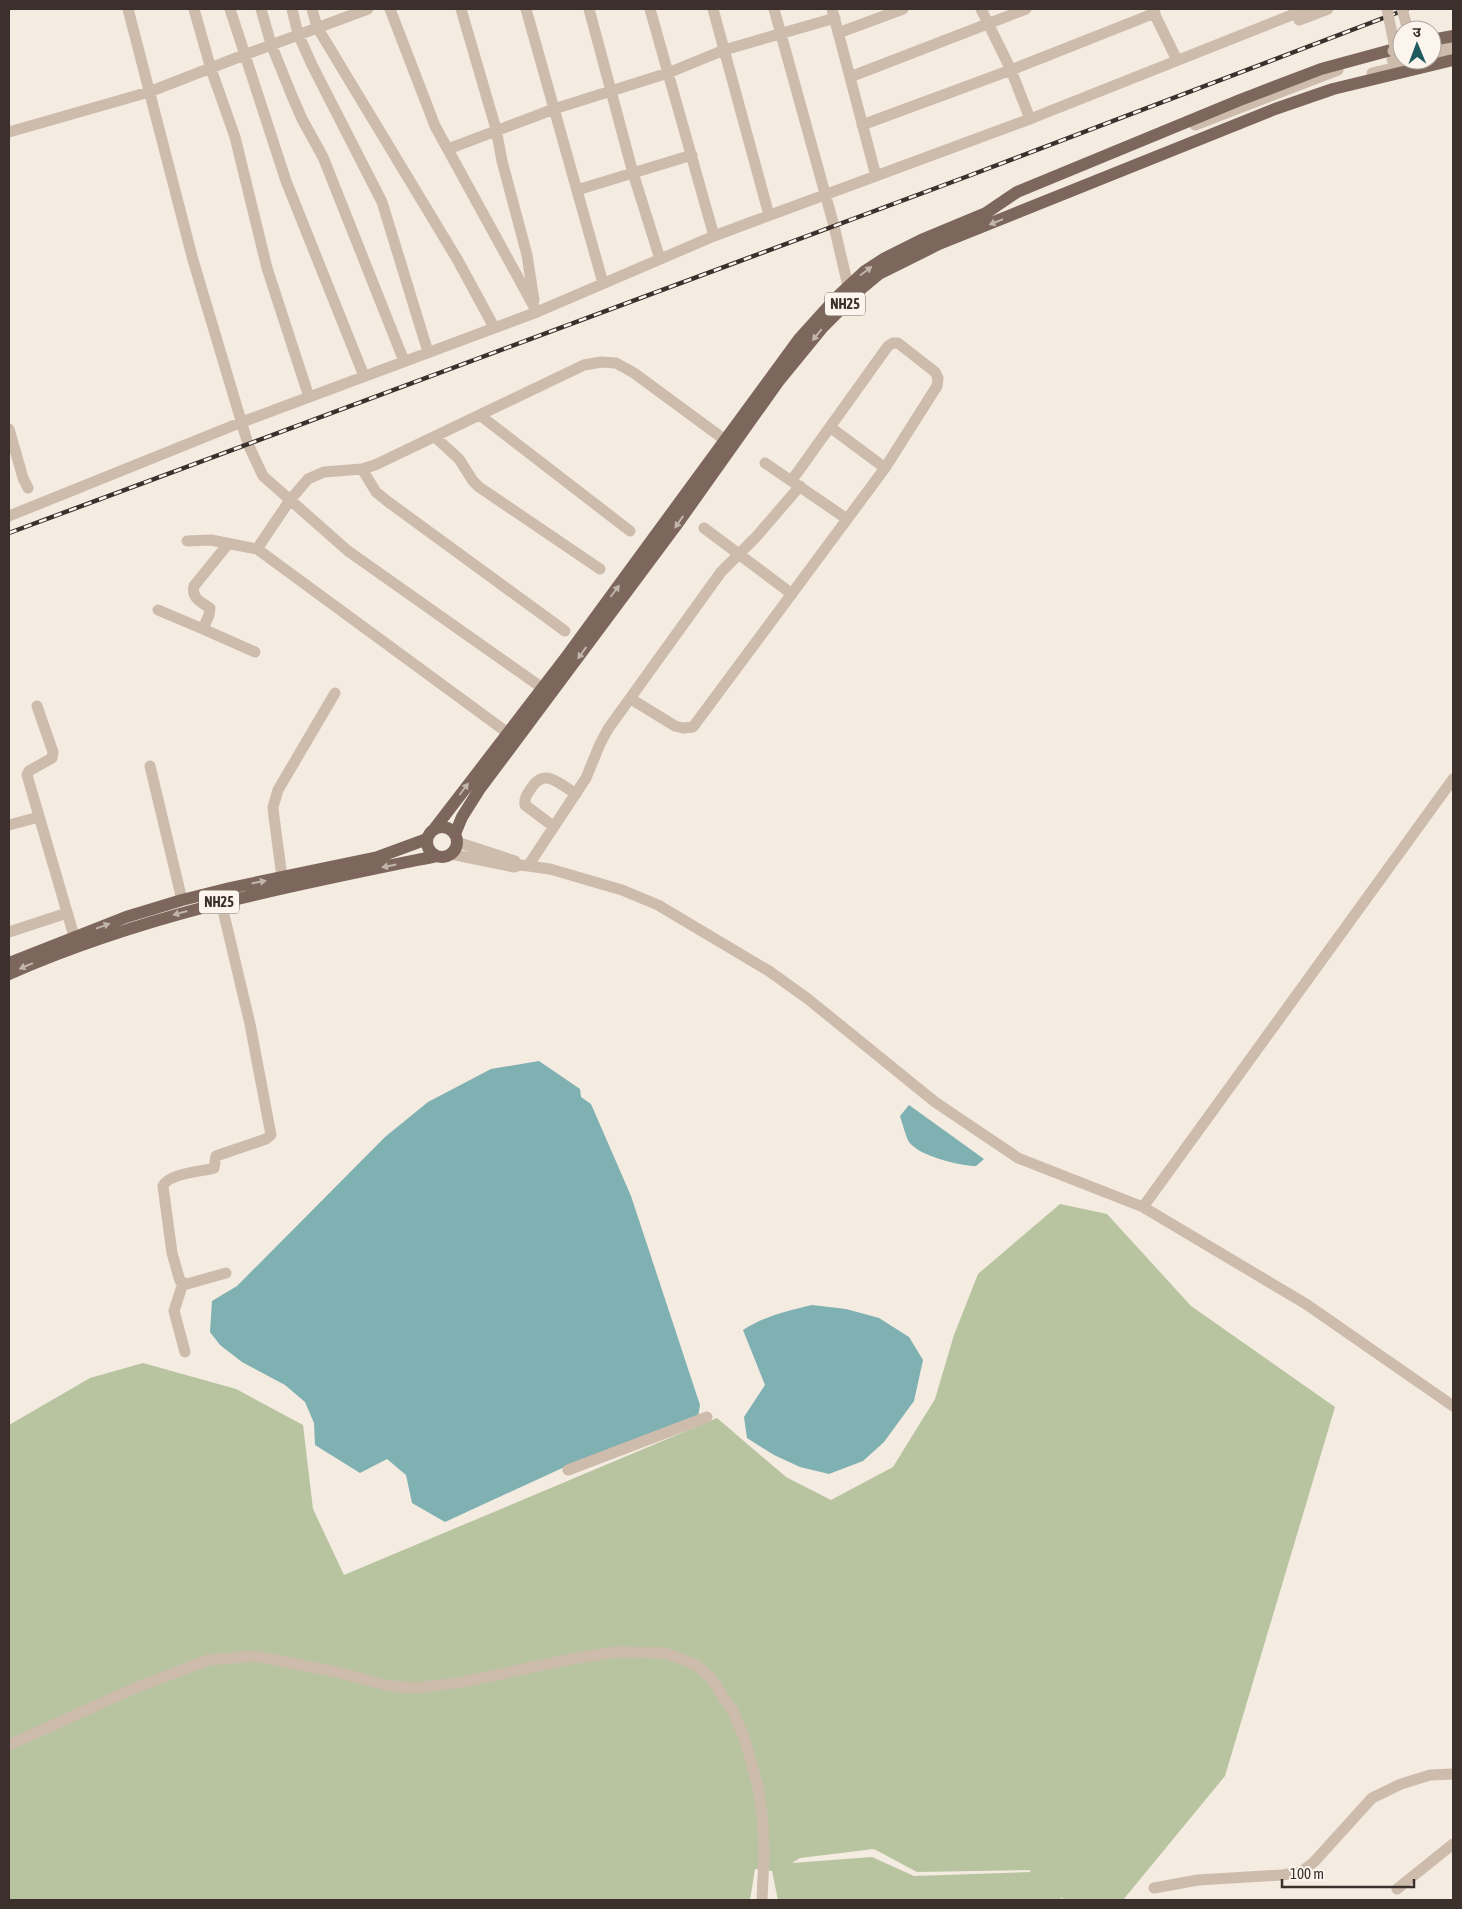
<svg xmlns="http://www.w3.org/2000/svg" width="1462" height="1909" font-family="'Asap Condensed','Noto Sans Devanagari',sans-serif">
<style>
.green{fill:#b8c4a0;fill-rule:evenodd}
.water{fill:#7fb0b2}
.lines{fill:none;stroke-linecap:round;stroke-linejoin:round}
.minor{stroke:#cdbbac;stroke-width:11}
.major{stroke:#7d675c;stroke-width:12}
.rail-casing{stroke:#3b302b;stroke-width:4.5}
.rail{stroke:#fbf5ee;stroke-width:2.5;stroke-dasharray:8;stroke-linecap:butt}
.minor-bridge{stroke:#cdbbac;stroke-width:11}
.oneway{fill:#c2b5ac}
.labels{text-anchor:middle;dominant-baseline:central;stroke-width:4;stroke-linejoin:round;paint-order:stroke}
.shield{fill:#fbf5ee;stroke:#756b66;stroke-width:1}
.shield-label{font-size:14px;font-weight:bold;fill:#3b302b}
</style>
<rect width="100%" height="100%" fill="#f4ebe1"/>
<!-- green -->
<path class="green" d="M1060 1204 1107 1214 1191 1306 1335 1407 1225 1776 1123 1900H1065L1060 1896 1063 1900H778L772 1871 755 1869 750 1900H9V1425L90 1378 143 1363 236 1389 303 1425 313 1509 344 1575 717 1418 786 1477 831 1500 893 1467 935 1399 954 1335 978 1274ZM874 1849 917 1872 1029 1870 1031 1872 914 1876 872 1857 792 1863 800 1858Z"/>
<!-- water -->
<path class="water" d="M539 1061 580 1089 581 1097 591 1104 631 1196 700 1405 698 1417 571 1464 445 1522 412 1503 406 1475 387 1459 360 1473 315 1445 314 1423 305 1402 285 1385 242 1362 220 1345 210 1332 212 1301 237 1286 385 1137 428 1102 491 1069Z
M909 1105 984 1159 976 1166C960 1166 919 1156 909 1142 906 1137 902 1122 900 1116Z
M812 1305 846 1309 879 1318 909 1337 923 1360 914 1401 884 1442 863 1461 829 1474 800 1467 774 1455 747 1438 744 1417 765 1385 743 1330C765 1316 787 1311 812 1305Z"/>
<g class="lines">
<!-- minor -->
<path class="minor" d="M128 9 193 260 248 444 263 476 348 551 548 692
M194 9 211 69 235 137 267 268 309 397
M230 9 286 181 364 376
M261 9 271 44 292 96 302 119 323 157 404 361
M292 9 298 34 312 65 382 202 428 352
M312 9 317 27 457 259 494 327
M390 9 435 126 537 312
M461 9 496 129 502 161 527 255 534 300
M526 9 603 283
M589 9 633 173 660 259
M650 9 714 236
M713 9 769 215
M774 9 834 226 848 286 852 294
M832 9 876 176
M981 9 1011 70 1030 119
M1152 9 1177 60
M1299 20 1328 9
M838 33 903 9
M1432 47 1453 43
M1393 51C1390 60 1393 65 1401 69L1410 68 1417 60
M1425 63 1439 56 1453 53
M1372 73 1397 67
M850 77 1026 9
M862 125 1011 70 1155 13
M1195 125 1338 70
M9 132 149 92 244 55 368 9
M448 149 554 109 668 73 724 50 835 18
M577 190 692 155
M481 416 630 531
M830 427 885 468
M9 429 23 478 28 488
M435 437 459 459 473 481 479 487 600 569
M765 463 847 519
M362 469 376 492 387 501 565 631
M9 516 242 422 537 312 714 236 1030 119 1307 9
M704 528 792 594
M187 541 211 540 257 549
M228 544 194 586C191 598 201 602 210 608L209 615 203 629 255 652
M158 610 203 629
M631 699 675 726 683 728 693 727 885 468 937 386 938 378 935 372 898 343H893L888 346 792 480
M37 706 53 752 52 758 29 771 27 775 74 936
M508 733 257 549 290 500 308 479 324 472 362 469 375 465 584 365 601 362 616 363 634 373 725 440
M150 766 182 900
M9 825 39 817
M553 826 525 805C524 797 528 793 532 787 545 767 561 785 576 794
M457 842 515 861
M451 854 514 867 521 865 550 869 622 890 658 905 769 971 808 999 935 1102 1018 1158 1143 1207 1306 1304 1453 1406
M528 866 586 778 600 744 608 729 721 572 756 537 800 486
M282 877 274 817 273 807 278 790 335 693
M221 902 250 1024 271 1135 266 1139 216 1156 214 1168C201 1172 169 1173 163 1186L172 1253 180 1281 187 1284 226 1273
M9 932 67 913
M1143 1207 1453 779
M183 1283 174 1311 185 1352
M568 1470 707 1417
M9 1745 135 1688 208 1660 254 1656 332 1671 390 1686 417 1688 463 1682 576 1658 616 1652 666 1653 696 1665 710 1677 734 1713 746 1743 758 1787 763 1823 764 1856 762 1900
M1154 1888 1198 1880 1282 1875 1301 1872 1314 1862 1372 1798 1401 1784 1430 1775 1453 1774
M1397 1889 1453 1844"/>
<!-- major -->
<path class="major" d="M1432 40 1453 36
M427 842a15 15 0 1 1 30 0a15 15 0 1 1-30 0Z
M435 828 564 660 799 339 836 298 865 271 885 258 921 240 986 213 1017 192 1240 100 1321 69 1402 47
M455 834 462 817 479 790 675 527 778 382 823 327 861 289 879 274 939 244 1275 109 1333 89 1453 60
M9 963 126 917 182 900 230 888 378 857 427 839
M9 974C148 913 289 886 437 856"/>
<!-- rail casing -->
<g class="rail-casing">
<path id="rail" d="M9 533 971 175 1407 9"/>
</g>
<!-- rail -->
<use href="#rail" class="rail"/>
<!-- minor-bridge -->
<path class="minor-bridge" d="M1387 9 1395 48 1393 51
M1402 9 1408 30"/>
</g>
<!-- one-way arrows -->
<defs><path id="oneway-solid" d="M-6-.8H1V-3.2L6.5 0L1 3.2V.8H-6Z" transform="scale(1.25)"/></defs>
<g class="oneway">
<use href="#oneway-solid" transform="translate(996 222) rotate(158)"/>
<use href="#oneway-solid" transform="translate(866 271) rotate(-37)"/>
<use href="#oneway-solid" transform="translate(817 335) rotate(129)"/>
<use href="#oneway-solid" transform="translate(679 522) rotate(125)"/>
<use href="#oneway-solid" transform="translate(615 591) rotate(-53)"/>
<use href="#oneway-solid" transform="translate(582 653) rotate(126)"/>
<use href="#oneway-solid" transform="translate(464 789) rotate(-53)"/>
<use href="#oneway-solid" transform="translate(389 866) rotate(169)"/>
<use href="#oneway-solid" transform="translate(259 882) rotate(-11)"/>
<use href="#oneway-solid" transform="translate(180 913) rotate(164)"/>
<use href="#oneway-solid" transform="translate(103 926) rotate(-20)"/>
<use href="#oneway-solid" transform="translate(26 966) rotate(157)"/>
</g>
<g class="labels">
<!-- shield labels -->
<g class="shield">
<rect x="825" y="292.5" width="40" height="23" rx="4"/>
<rect x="199" y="890.5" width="40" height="23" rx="4"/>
</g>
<g class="shield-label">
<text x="845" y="304">NH25</text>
<text x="219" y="902">NH25</text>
</g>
</g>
<!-- border -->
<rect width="1462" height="1909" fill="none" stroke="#3b302b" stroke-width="20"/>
<!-- north arrow -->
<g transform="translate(1417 45) rotate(359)"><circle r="24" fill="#fbf5ee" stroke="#aea6a0"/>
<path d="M0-4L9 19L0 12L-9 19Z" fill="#1f5a5e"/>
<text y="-8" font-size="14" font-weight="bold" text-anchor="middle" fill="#3b302b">उ</text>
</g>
<!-- scale -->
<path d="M1282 1879v8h132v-8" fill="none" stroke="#3b302b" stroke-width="2.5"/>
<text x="1290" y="1879" font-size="15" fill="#3b302b" stroke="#fbf5ee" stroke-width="4" paint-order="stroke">100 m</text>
</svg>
